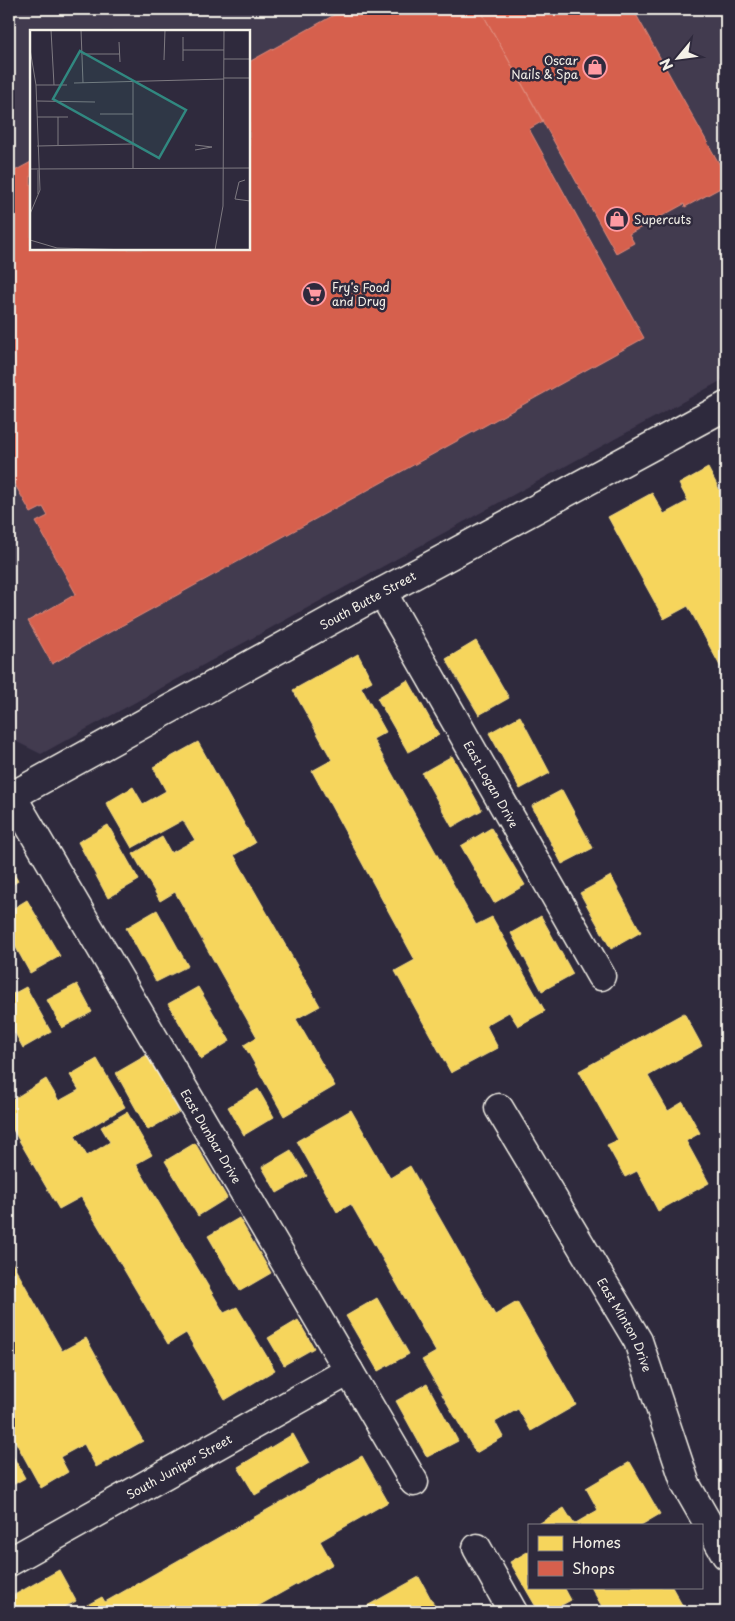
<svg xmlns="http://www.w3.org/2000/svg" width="735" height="1621" font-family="'Playpen Sans',sans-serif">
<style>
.built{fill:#423a50;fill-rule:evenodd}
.homes{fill:#f6d55c;stroke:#f5dd86}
.shops{fill:#d6604d;stroke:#df8c7c}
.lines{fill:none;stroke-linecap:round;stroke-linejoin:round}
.minor-casing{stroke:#f4f1e8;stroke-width:31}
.minor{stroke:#2f2a3d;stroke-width:28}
.labels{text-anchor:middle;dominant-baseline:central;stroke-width:5;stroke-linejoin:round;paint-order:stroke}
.poi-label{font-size:12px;fill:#f4f1e8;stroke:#2f2a3d;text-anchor:start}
.street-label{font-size:12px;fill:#f4f1e8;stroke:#2f2a3d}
.inset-road{fill:none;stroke:#7e7a81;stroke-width:1}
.view{fill:#318880;fill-opacity:0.15;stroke:#318880;stroke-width:2.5}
.inset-edge{fill:none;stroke:#f4f1e8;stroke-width:2.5}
</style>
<rect width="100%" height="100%" fill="#2f2a3d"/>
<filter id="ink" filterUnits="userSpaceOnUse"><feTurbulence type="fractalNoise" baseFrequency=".02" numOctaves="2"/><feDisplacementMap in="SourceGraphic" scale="10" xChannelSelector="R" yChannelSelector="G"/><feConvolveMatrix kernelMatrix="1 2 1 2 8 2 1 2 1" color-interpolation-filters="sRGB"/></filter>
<g filter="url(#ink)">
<!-- built -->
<path class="built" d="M9 9H726V378L41 754 9 738ZM31 31H249V249H31Z"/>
<!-- homes -->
<path class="homes" d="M708 468 726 502V677L688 606 664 619 608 517 652 493 664 514 688 501 679 484Z
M476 641 509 698 479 715 446 659Z
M358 654 372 681 361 687 386 732 373 739 476 925 492 917 545 1011 518 1026 509 1012 486 1025 498 1048 451 1073 395 971 415 960 312 771 332 760 293 690Z
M408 680 439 735 408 752 377 698Z
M520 716 550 773 520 789 489 733Z
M198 742 255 843 234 855 320 1006 296 1019 335 1086 284 1116 244 1045 257 1037 175 892 160 901 133 854 162 837 171 853 195 840 183 820 132 848 106 803 133 787 143 804 166 791 153 767Z
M452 756 482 810 452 827 422 773Z
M562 790 593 848 562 864 532 806Z
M108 825 139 880 108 898 78 842Z
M491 828 525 885 494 903 461 846Z
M9 866 18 881 9 887Z
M611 876 641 932 611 949 580 893Z
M27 900 60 956 30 973 9 935V911Z
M157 910 188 966 156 982 126 928Z
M541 916 573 974 542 991 511 933Z
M77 984 92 1012 62 1028 47 1000Z
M9 986 13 994 26 987 51 1032 23 1048 15 1033 9 1036Z
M198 987 230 1041 201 1059 168 1004Z
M684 1013 702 1046 648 1076 668 1111 683 1102 700 1133 686 1141 709 1183 658 1211 637 1171 625 1177 607 1145 618 1140 579 1071Z
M147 1055 179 1112 148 1130 116 1073Z
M97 1059 125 1107 75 1136 87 1156 110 1142 101 1127 127 1112 152 1155 136 1164 224 1313 237 1307 275 1370 225 1400 186 1333 168 1344 81 1197 59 1209 9 1123V1102L46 1079 59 1101 79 1090 70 1075Z
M258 1089 274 1117 244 1135 228 1107Z
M351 1110 390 1178 410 1166 495 1315 517 1302 576 1405 531 1431 518 1409 495 1422 503 1437 476 1453 422 1360 436 1352 351 1204 337 1212 297 1141Z
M195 1143 227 1198 198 1216 165 1161Z
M291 1150 307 1176 277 1193 262 1167Z
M239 1218 271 1273 240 1291 208 1236Z
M9 1257 62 1351 86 1338 143 1441 96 1467 84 1444 60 1457 68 1472 41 1488 9 1430Z
M377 1298 409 1354 378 1371 346 1316Z
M298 1320 314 1348 284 1365 268 1338Z
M427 1384 458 1441 427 1457 396 1401Z
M293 1434 309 1463 255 1495 238 1467Z
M9 1449 25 1478 9 1487Z
M362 1456 388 1502 320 1541 333 1564 247 1612H74L102 1597 105 1602Z
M630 1462 660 1514 641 1525H537L564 1508 574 1524 598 1510 586 1488Z
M529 1551V1587H564L571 1600 549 1612H539L510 1562Z
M59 1570 76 1601 55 1612H9V1598Z
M419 1577 438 1612H370L367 1606Z
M591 1587H672L686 1612H605Z"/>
<!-- shops -->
<path class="shops" d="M345 9H365L368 13 376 9H480L543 121 529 129 644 338 52 664 28 621 76 594 36 522 48 516 43 507 31 513 9 474V174L31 162V249H249V62Z
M480 9H633L726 176V185L685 207 684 204 629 234 634 243 616 253Z"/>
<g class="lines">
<!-- minor casing -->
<g class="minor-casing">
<g id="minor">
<path id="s1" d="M382 592 601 976"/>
<path id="s2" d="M9 791 414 1482"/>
<path id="s3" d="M12 796 382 592 726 406"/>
<path id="s4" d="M499 1108 638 1341 686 1485 726 1555"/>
<path d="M477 1548 513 1612"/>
<path id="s5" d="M9 1562 349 1371"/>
</g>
</g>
<!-- minor -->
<use href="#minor" class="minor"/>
</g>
</g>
<!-- icons -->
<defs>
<g id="shop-ring" transform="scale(1.25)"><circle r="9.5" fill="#2f2a3d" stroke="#ff9aa2" stroke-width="1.5"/><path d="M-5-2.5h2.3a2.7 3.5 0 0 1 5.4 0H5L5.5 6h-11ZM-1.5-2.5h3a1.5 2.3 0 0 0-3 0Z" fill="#ff9aa2"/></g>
<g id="supermarket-ring" transform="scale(1.25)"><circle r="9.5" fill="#2f2a3d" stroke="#ff9aa2" stroke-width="1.5"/><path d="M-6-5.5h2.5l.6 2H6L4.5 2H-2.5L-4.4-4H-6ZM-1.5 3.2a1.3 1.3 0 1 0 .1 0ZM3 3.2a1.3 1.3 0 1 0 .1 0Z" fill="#ff9aa2"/></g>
</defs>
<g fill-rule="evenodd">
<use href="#shop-ring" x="595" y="67"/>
<use href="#shop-ring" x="617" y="219"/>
<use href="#supermarket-ring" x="314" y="294"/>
</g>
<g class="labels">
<!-- poi labels -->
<g class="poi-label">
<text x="578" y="60" text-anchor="end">Oscar<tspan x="578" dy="14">Nails &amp; Spa</tspan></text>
<text x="634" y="219">Supercuts</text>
<text x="332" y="287">Fry's Food<tspan x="332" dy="14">and Drug</tspan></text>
</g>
<!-- street labels -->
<g class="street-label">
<text stroke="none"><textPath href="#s3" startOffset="406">South Butte Street</textPath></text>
<text stroke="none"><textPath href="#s1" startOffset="221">East Logan Drive</textPath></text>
<text stroke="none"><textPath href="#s2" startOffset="400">East Dunbar Drive</textPath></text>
<text stroke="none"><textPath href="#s4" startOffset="251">East Minton Drive</textPath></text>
<text stroke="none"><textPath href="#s5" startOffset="195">South Juniper Street</textPath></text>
</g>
</g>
<!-- overview -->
<g transform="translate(30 30)">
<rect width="220" height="220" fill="#2f2a3d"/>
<path class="inset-road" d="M21 0 24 55M51 0 53 53M89 12 90 32M0 19 6 55 10 160 0 184M153 20H194M53 24H89M194 29H220M134 30 135 0M153 31V7M194 48H220M44 53 194 49M6 55H37M7 71 65 72M70 84H103M7 87H38M28 87V115M165 115 182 117 165 120M7 116 103 114M103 138V52M0 139 220 138M8 140V164M215 150 209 152 205 169 220 171M0 210 27 218 103 220M185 220 193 176 194 0"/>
<path class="view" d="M50 21 156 80 129 128 23 69Z"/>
<rect width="220" height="220" class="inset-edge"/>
</g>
<!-- margin -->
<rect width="735" height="1621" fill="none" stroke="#2f2a3d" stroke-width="30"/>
<rect x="15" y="15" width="705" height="1591" fill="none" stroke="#f4f1e8" stroke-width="2" filter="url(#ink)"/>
<!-- legend -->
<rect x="528" y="1524" width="175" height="65" fill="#2f2a3d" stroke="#7e7a81"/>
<rect x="538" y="1536" width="25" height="15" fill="#f6d55c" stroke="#7e7a81"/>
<text x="572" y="1548" font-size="15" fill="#f4f1e8">Homes</text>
<rect x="538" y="1561" width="25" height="15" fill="#d6604d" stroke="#7e7a81"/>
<text x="572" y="1574" font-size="15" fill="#f4f1e8">Shops</text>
<!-- north arrow -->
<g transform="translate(678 58) rotate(241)" stroke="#2f2a3d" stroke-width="4" paint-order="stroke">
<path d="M0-4L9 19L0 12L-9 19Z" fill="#f4f1e8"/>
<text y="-8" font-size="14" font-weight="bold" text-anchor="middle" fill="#f4f1e8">N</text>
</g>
</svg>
